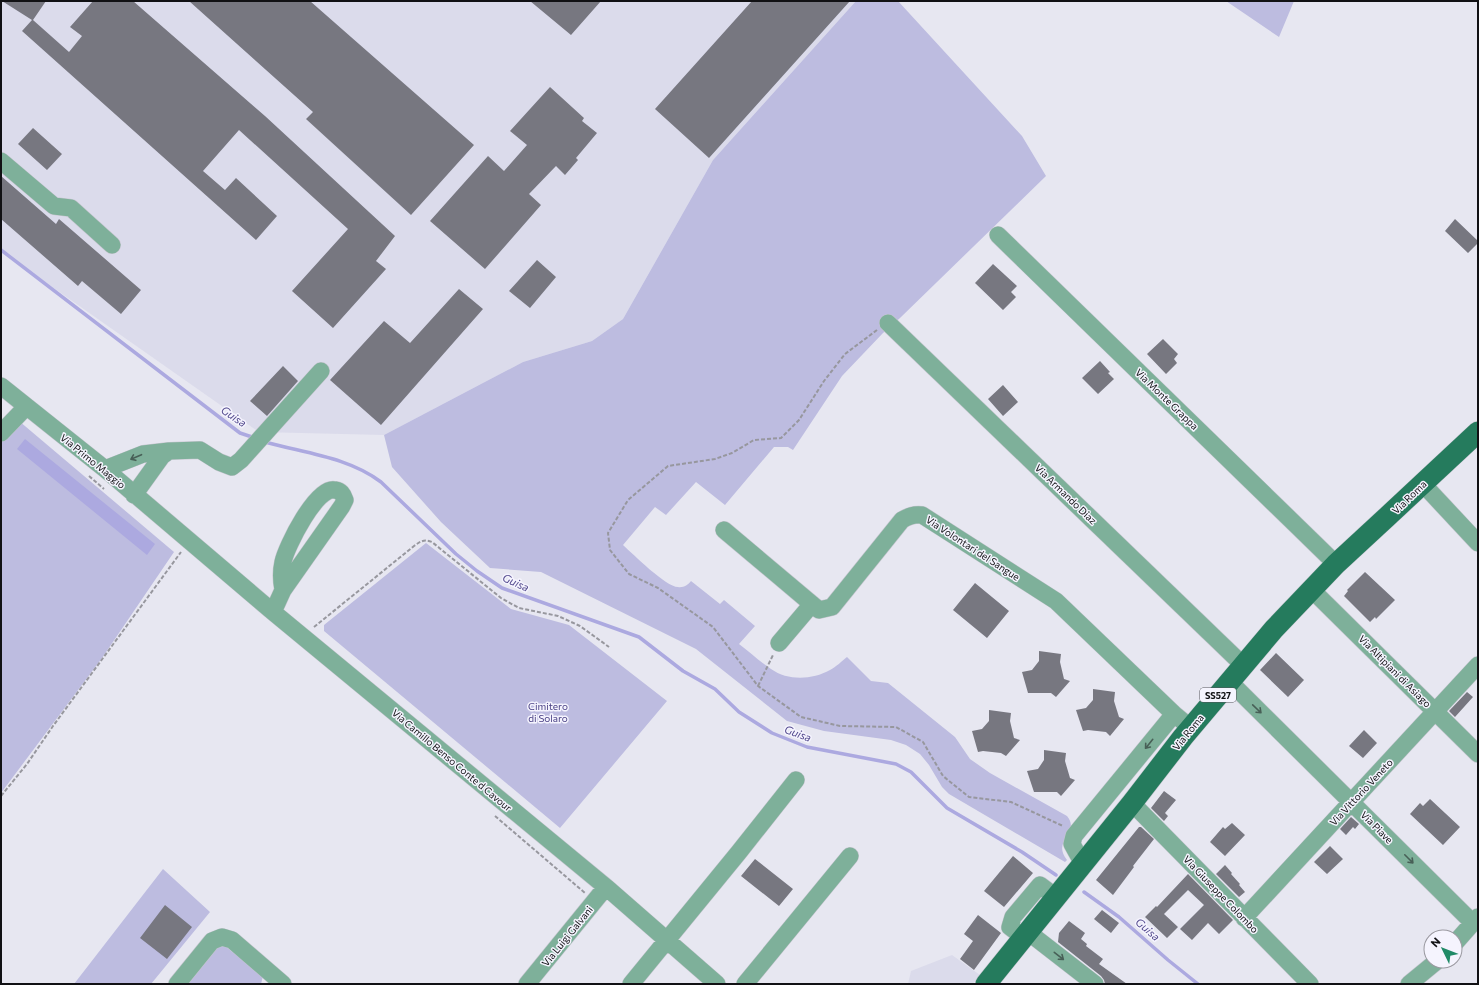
<svg xmlns="http://www.w3.org/2000/svg" width="1479" height="985" font-family="Commissioner,sans-serif">
<style>
.built{fill:#dbdbeb}
.green{fill:#bdbce0}
.water{fill:#aca9e0}
.lines{fill:none;stroke-linecap:round;stroke-linejoin:round}
.stream{stroke:#aca9e0;stroke-width:3.5}
.building{fill:#777780}
.minor-casing{stroke:#c5c5ce;stroke-width:18}
.major-casing{stroke:#c5c5ce;stroke-width:22}
.path{stroke:#97979e;stroke-width:2;stroke-dasharray:4 2;stroke-linecap:butt}
.minor{stroke:#7eb09a;stroke-width:17}
.major{stroke:#257b5d;stroke-width:21}
.oneway{stroke:#486057}
.labels{text-anchor:middle;dominant-baseline:central;stroke-width:3;stroke-linejoin:round;paint-order:stroke}
.shield{fill:#f5f4fe;stroke:#55555a;stroke-width:1}
.shield-label{font-size:9px;font-weight:bold;fill:#111114}
.street-label{font-size:10px;fill:#111114;stroke:#f5f4fe}
.park-label{font-size:10px;fill:#494084;stroke:#f5f4fe}
.water-label{font-size:11px;font-style:italic;fill:#52498d;stroke:#f5f4fe}
</style>
<rect width="100%" height="100%" fill="#e7e7f1"/>
<!-- built -->
<path class="built" d="M1 1H856L713 160 623 319 592 341 523 362 384 435 259 432 1 251Z
M952 955 980 975 973 984H908L911 971Z"/>
<!-- green -->
<path class="green" d="M856 1H898L1022 136 1046 176 900 318 883 333 842 376 793 450 788 447H774L725 505 696 482 666 515 655 507 623 545C633 554 666 587 678 587 683 588 688 585 691 581L720 604 724 600 755 626 739 644C750 652 760 662 771 669 788 681 812 680 830 670 836 667 842 661 847 657L871 681 888 683 955 737 970 759 990 773 1067 816C1081 833 1051 840 1067 860L1065 862 949 794 942 787 929 765 920 754 906 745 891 740 824 731 787 721 696 649 541 572 490 568 441 522 392 467 384 435 523 362 592 341 623 319 713 160Z
M1226 1H1294L1279 37Z
M19 421 174 552 102 658 1 793V439Z
M426 543 511 609 569 625 667 701 560 828 324 631V625Z
M163 869 210 912 151 984H74Z
M225 946 263 976 261 984H189L188 982 217 947Z"/>
<!-- water -->
<path class="water" d="M25 439 155 544 147 555 17 449Z"/>
<g class="lines">
<!-- stream -->
<path class="stream" d="M1 250 240 433 255 438
M265 442C304 453 348 457 381 482L456 554 477 571 502 588 639 637 683 671 715 689 739 712 772 733 807 747 896 764 911 772 947 808 1022 852 1056 875
M1084 892 1119 917 1168 960 1198 984"/>
</g>
<!-- building -->
<path class="building" d="M2 1H46L33 20 69 52 82 36 70 27 93 1H133L265 116 395 236 376 261 386 269 333 328 292 291 348 229 239 130 203 171 225 190 236 178 277 216 256 240 22 31 32 20Z
M189 1H310L474 145 411 215 306 119 313 112Z
M530 1H601L571 35Z
M752 1H850L709 158 655 109Z
M550 87 584 118 582 121 597 133 576 158 578 160 565 175 556 166 529 194 541 205 485 269 430 221 488 156 504 171 527 145 510 131Z
M33 128 62 154 47 170 18 144Z
M1 176 56 224 59 219 141 290 121 314 82 281 78 286 1 219Z
M1455 219 1478 241V243L1468 253 1445 231Z
M537 260 556 277 530 308 509 291Z
M993 264 1017 286 1011 292 1016 297 1003 310 975 283Z
M459 289 483 309 381 425 330 380 384 321 410 343Z
M1163 339 1178 354 1174 359 1177 363 1166 374 1147 354Z
M1100 361 1110 372 1108 373 1114 379 1098 394 1082 378Z
M283 366 298 381 267 416 250 401Z
M1003 385 1018 402 1003 416 988 399Z
M1365 572 1395 600 1376 619 1375 617 1370 622 1344 596 1348 591 1347 590Z
M975 583 1009 611 987 638 953 610Z
M1039 651 1061 654 1060 662 1064 679 1070 681 1056 697 1051 693H1028L1022 672 1032 670 1039 661Z
M1276 653 1304 680 1288 697 1260 670Z
M1093 689 1115 692 1114 701 1119 717 1124 719 1110 736 1106 732 1088 730 1083 731 1076 710 1086 708 1093 700Z
M1467 692 1473 697 1455 717 1449 711Z
M989 710 1011 713 1010 721 1014 738 1020 740 1006 756 1001 753 983 751 978 752 972 731 982 729 989 721Z
M1364 730 1377 743 1363 758 1349 746Z
M1044 750 1066 753 1065 761 1070 778 1075 780 1061 796 1057 792H1034L1027 771 1038 769 1044 760Z
M1164 791 1176 800 1165 813 1168 816 1164 821 1151 808Z
M1430 799 1460 827 1443 845 1410 814 1420 803 1423 806Z
M1351 817 1359 824 1355 829 1353 827 1346 835 1340 829Z
M1232 823 1245 835 1225 856 1210 842 1223 827 1225 829Z
M1139 827H1141L1154 839 1133 866 1134 867 1113 895 1096 880Z
M1330 846 1343 859 1327 874 1314 862Z
M1013 856 1033 873 1004 907 984 891Z
M755 859 793 889 779 906 741 876Z
M1225 865 1232 873 1231 874 1240 884 1239 885 1245 892 1239 897 1216 874Z
M1188 874 1233 920 1219 934 1208 923 1192 940 1180 929 1204 905 1188 890 1164 914 1178 927 1167 938 1145 917 1156 906 1157 907Z
M165 905 192 927 167 959 140 938Z
M1102 910 1119 923 1111 933 1094 919Z
M978 915 1001 933 974 970 960 959 973 941 964 934Z
M1069 921 1085 933 1081 939 1087 944 1086 946 1103 959 1099 964 1127 984H1105L1104 980 1101 976 1058 942 1059 933Z"/>
<g class="lines">
<!-- minor casing -->
<g class="minor-casing">
<path id="minor" d="M1 161 54 206 71 208 112 245
M998 235 1336 564
M888 323 1243 665
M1 386 105 469 273 612 606 887 717 984
M1 433 26 407
M105 469 143 454 169 451 200 450 219 462 232 467 241 460 321 371
M1422 483 1478 543
M134 495 162 456 169 451
M724 530 819 610 832 607 902 520C909 516 914 514 922 515L1056 601 1174 714 1191 728
M1311 589 1478 754
M273 612 283 590 342 506 345 500C343 494 341 491 335 490 317 485 286 547 283 562 281 571 281 580 283 590
M779 643 812 604
M1229 681 1473 923
M1132 803 1310 984
M1083 864 1072 844 1074 836 1174 714
M1244 918 1478 665
M1028 932 1095 984
M1023 937 1010 927 1013 917 1040 885 1056 897
M1455 943 1478 917
M177 984 212 941 222 937 232 940 283 984
M527 984 606 887
M631 984 739 852 796 780
M745 984 850 856
M1409 984 1437 961"/>
</g>
<!-- major casing -->
<g class="major-casing">
<path id="major" d="M986 984 1132 803 1183 737 1274 629 1336 564 1389 515 1478 432"/>
</g>
<!-- path -->
<path class="path" d="M877 330 845 354 824 381 799 420 781 438 754 440 732 453 715 459 668 466 628 500 608 533 610 550 629 574 658 588 713 627 758 686 801 717 840 726 896 727 923 742 943 776 969 797 1011 802 1063 826
M89 476 104 489
M314 627 414 546C421 541 424 539 432 542L501 598 519 608 558 616 580 626 609 647
M758 686 773 655
M1 796 27 764 53 726 181 552
M495 816 585 893"/>
<!-- minor -->
<use href="#minor" class="minor"/>
<!-- major -->
<use href="#major" class="major"/>
</g>
<!-- one-way arrows -->
<defs><path id="oneway-shaft" d="M-6 0H5M1.5-3L5.5 0L1.5 3" fill="none" stroke-width="1.6" stroke-linecap="round" stroke-linejoin="round"/></defs>
<g class="oneway">
<use href="#oneway-shaft" transform="translate(136 457) rotate(157)"/>
<use href="#oneway-shaft" transform="translate(1257 709) rotate(44)"/>
<use href="#oneway-shaft" transform="translate(1149 744) rotate(129)"/>
<use href="#oneway-shaft" transform="translate(1409 859) rotate(45)"/>
<use href="#oneway-shaft" transform="translate(1059 956) rotate(38)"/>
</g>
<g class="labels">
<!-- shield labels -->
<rect class="shield" x="1200" y="688" width="36" height="14" rx="3"/>
<g class="shield-label">
<text x="1218" y="695">SS527</text>
</g>
<!-- street labels -->
<g class="street-label">
<text transform="translate(1167 399) rotate(44)">Via Monte Grappa</text>
<text transform="translate(93 461) rotate(39)">Via Primo Maggio</text>
<text transform="translate(1066 494) rotate(44)">Via Armando Diaz</text>
<text transform="translate(1409 497) rotate(-44)">Via Roma</text>
<text transform="translate(973 548) rotate(33)">Via Volontari del Sangue</text>
<text transform="translate(1395 671) rotate(45)">Via Altipiani di Asiago</text>
<text transform="translate(1188 732) rotate(-51)">Via Roma</text>
<text transform="translate(452 760) rotate(40)">Via Camillo Benso Conte d Cavour</text>
<text transform="translate(1361 792) rotate(-47)">Via Vittorio Veneto</text>
<text transform="translate(1377 827) rotate(45)">Via Piave</text>
<text transform="translate(1221 894) rotate(46)">Via Giuseppe Colombo</text>
<text transform="translate(567 936) rotate(-51)">Via Luigi Galvani</text>
</g>
<!-- park labels -->
<g class="park-label">
<text x="548" y="706">Cimitero<tspan x="548" dy="12">di Solaro</tspan></text>
</g>
<!-- water labels -->
<g class="water-label">
<text transform="translate(234 416) rotate(34)">Guisa</text>
<text transform="translate(516 582) rotate(24)">Guisa</text>
<text transform="translate(798 733) rotate(20)">Guisa</text>
<text transform="translate(1148 929) rotate(41)">Guisa</text>
</g>
</g>
<!-- border -->
<rect width="1479" height="985" fill="none" stroke="#111114" stroke-width="4"/>
<!-- north arrow -->
<g transform="translate(1443 949) rotate(313)"><circle r="19" fill="#f5f4fe" stroke="#9a99a0"/>
<path d="M0-3L7 15L0 10L-7 15Z" fill="#208a67"/>
<text y="-6" font-size="11" font-weight="bold" text-anchor="middle" fill="#111114">N</text>
</g>
</svg>
